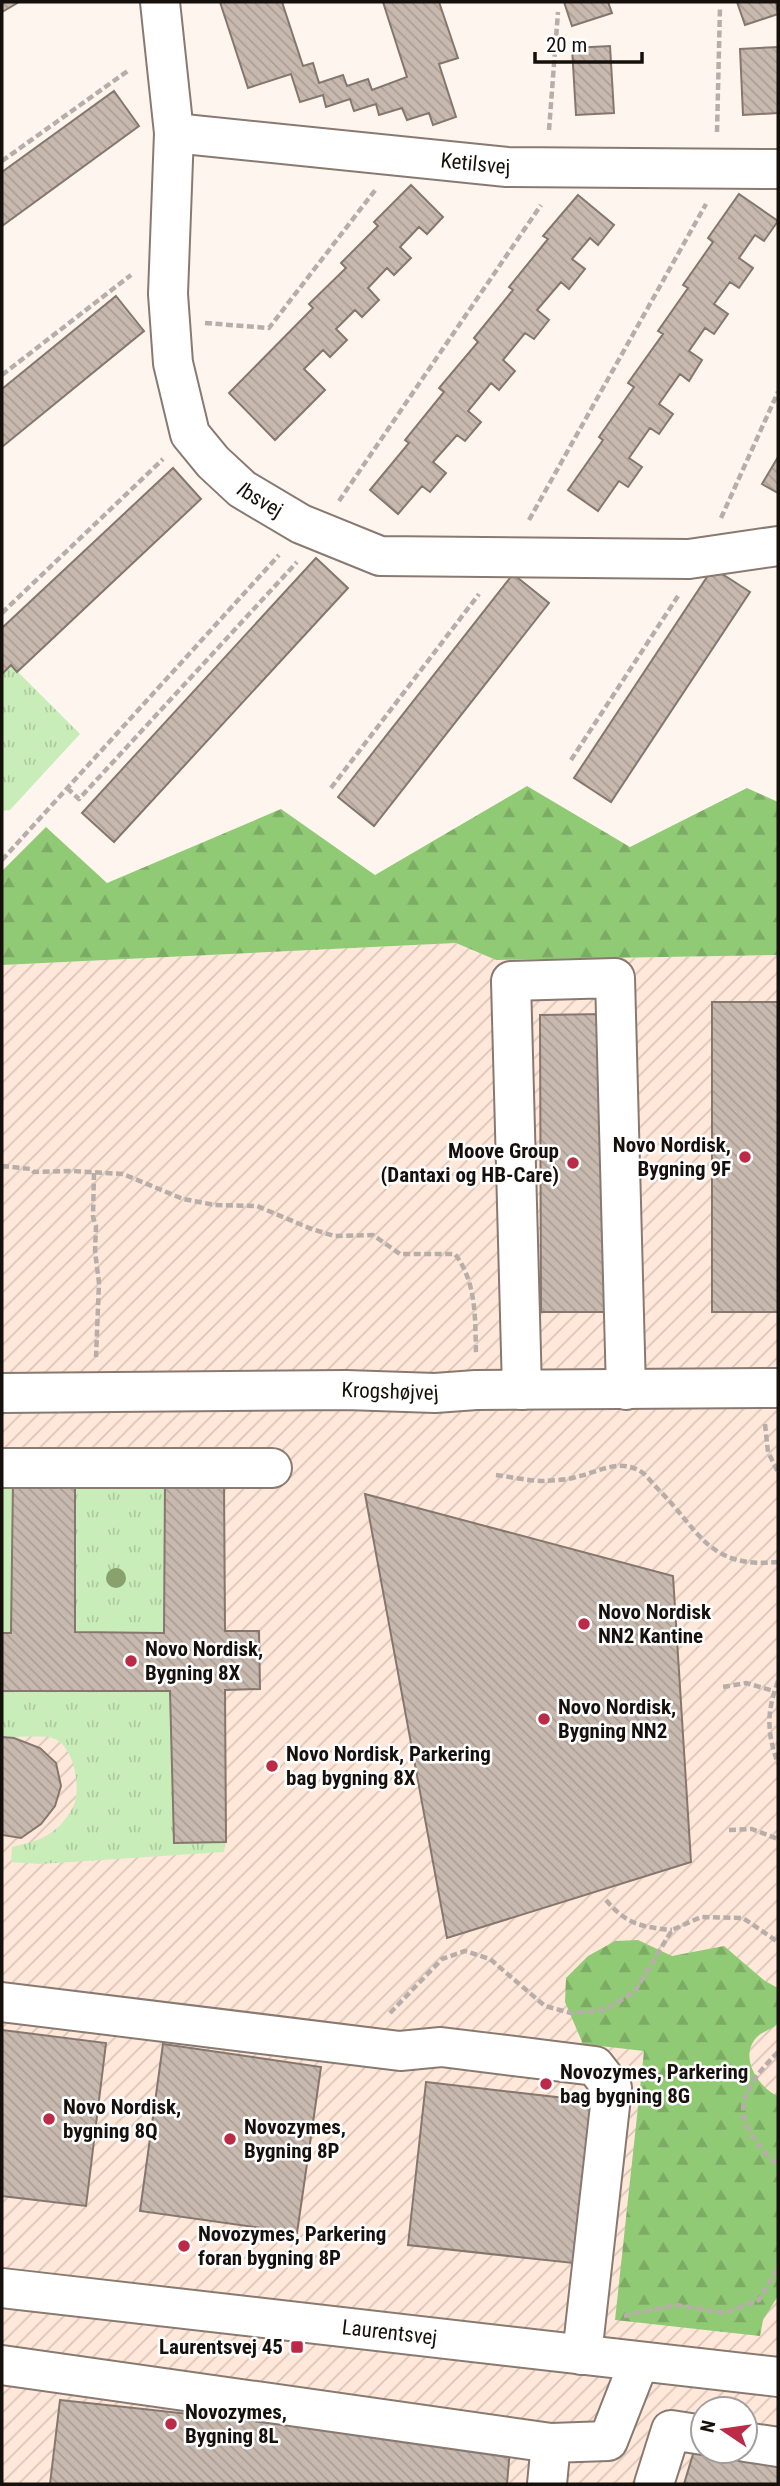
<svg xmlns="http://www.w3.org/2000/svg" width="780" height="2486" font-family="'Roboto Condensed',sans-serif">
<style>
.industrial{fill:url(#industrial-furrows);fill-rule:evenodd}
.grass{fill:url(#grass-tufts)}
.forest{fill:url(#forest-firs)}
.green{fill:#c9edb9}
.building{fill:url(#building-back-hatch);stroke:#85776e;stroke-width:2}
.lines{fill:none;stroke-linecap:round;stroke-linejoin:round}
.minor-casing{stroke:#887a71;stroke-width:42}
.path{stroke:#b7aea9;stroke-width:4.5;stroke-dasharray:7 3.5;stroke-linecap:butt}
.minor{stroke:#fff;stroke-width:38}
.tree{fill:#89a16c}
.poi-dot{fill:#bb2a46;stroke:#fff;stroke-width:2.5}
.labels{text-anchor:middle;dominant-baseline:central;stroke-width:5;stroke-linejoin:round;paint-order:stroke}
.street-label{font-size:21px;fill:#16100d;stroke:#fff}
.poi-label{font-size:21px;font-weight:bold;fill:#16100d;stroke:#fff;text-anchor:start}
</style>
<defs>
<pattern id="industrial-furrows" width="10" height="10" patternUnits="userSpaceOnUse" patternTransform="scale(1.75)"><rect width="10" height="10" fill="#ffe8d9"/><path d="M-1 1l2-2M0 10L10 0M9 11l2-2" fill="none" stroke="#dac6b9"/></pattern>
<pattern id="grass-tufts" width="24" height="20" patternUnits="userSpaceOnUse" patternTransform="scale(1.75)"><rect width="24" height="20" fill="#c9edb9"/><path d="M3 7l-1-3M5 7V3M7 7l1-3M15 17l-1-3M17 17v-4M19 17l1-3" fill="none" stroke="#acca9e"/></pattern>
<pattern id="forest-firs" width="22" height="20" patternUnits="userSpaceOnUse" patternTransform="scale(1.75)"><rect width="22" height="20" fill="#91ca75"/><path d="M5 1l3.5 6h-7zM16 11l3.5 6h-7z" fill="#7cac64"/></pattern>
<pattern id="building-back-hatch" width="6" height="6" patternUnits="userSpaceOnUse" patternTransform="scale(1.75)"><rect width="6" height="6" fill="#c8b9af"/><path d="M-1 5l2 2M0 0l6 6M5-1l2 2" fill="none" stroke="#ab9e95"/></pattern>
</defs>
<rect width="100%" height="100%" fill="#fff5ef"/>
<!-- industrial -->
<path class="industrial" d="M456 943 496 960 778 955V2484H2V965ZM703 2409H745V2451H703Z"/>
<!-- grass -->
<path class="grass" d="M11 665 80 734 10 810 2 811V674Z
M165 1480 164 1633 75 1632V1481Z
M2 1691H170L174 1842H226L224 1852 40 1864 11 1862 12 1847C27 1843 40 1841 52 1832 62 1825 71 1813 75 1802 80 1784 74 1748 55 1739 45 1734 15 1738 2 1737Z"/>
<!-- forest -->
<path class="forest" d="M527 786 630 847 747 788 778 802V955L496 960 456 943 2 965V871L46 827 107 883 281 809 375 875Z
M638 1940 672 1956 724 1946 765 1981 778 1988V2023C772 2030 762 2031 756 2038 739 2058 758 2087 778 2096V2296L763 2320 760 2336 615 2320 644 2051 583 2044 565 2002 566 1978 588 1956 615 1941Z"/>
<!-- green -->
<path class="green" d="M2 1481H13L11 1633H2Z"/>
<!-- building -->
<path class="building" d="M2 2H19L2 12Z
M220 2H282L303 66 313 63 319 83 343 75 347 86 368 79 372 90 407 77 383 2H439L458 58 439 64 456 117 433 125 429 113 407 120 402 108 379 115 376 104 354 111 350 99 326 107 323 95 300 102 291 74 248 88Z
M564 2H608L612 13 572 26Z
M737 2H776L778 14 745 25Z
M610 46 614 113 576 115 572 48Z
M778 47V113L743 115 740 49Z
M114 91 139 126 2 226V172Z
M411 185 443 217 427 234 419 227 400 247 411 258 394 275 387 268 368 288 379 300 362 317 355 310 336 329 347 340 330 357 323 350 304 369 325 390 275 440 229 393 313 308 309 304 346 268 341 263 378 226 374 222Z
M739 194 778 221 764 241 755 235 739 258 753 268 739 288 730 282 714 304 728 314 714 334 705 328 689 351 702 360 689 381 680 374 659 404 673 414 659 434 650 428 629 458 642 467 628 487 619 481 598 511 568 490 603 440 599 437 634 387 628 383 663 334 658 331 688 288 683 285 713 242 708 238Z
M578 195 614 225 598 245 590 238 572 259 585 269 569 289 561 282 537 310 549 320 534 339 525 333 503 360 515 371 499 390 491 383 468 411 481 422 465 441 457 435 433 462 446 473 430 492 422 486 398 514 370 490 409 443 405 440 444 392 439 388 478 342 474 338 513 290 509 287 548 239 543 236Z
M116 296 144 331 2 447V389Z
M778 457V493L762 484Z
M173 468 201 499 17 672 11 665 2 674V628Z
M316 558 348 588 114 842 82 813Z
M713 568 750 592 611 802 574 778Z
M513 574 549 603 374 826 338 797Z
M712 1002H778V1312H712Z
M605 1014V1312H541L540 1015Z
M224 1479 225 1631H259L260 1689 225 1690 226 1842 174 1843 170 1691H2V1633H11L13 1481H75V1632L164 1633 165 1480Z
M365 1494 673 1576 691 1862 447 1938Z
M2 1737 14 1738 40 1748 56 1763 61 1786 55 1806 41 1824 21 1838 2 1835Z
M2 2030 106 2043 86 2206 2 2196Z
M163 2044 321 2067 297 2233 140 2211Z
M426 2082 591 2101 573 2263 408 2245Z
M60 2400 510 2449 507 2484H50Z
M697 2441 703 2451H729L778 2467V2484H684Z"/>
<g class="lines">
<!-- minor casing -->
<g class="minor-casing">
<g id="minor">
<path id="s1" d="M160 2 174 133 168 294 173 363 190 434 213 462 242 489 301 524 380 556 689 559 778 546"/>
<path id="s2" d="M174 133 507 167 778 169"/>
<path d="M522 1390 511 981 615 978 626 1390"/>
<path id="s3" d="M2 1393 346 1390 435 1393 476 1390 778 1388"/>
<path d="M2 1468H272"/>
<path d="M2 2002 400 2051 441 2047 595 2066 612 2088 582 2355"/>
<path id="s4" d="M2 2288 778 2377"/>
<path d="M2 2365 551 2443"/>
<path d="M745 2442 778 2447"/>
<path d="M547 2484 551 2443 608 2441 639 2362"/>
<path d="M654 2484 671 2430 703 2435"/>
</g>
</g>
<!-- path -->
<path class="path" d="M549 130 558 12
M717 132 720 7
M2 161 129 70
M205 323 269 328 376 189
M2 375 131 275
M339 501 541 205
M721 518 778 392
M529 520 706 204
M2 613 163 459
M571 760 678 596
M67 788 79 799 297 562
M331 788 479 594
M2 860 279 555
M2 1166 31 1169 34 1172 72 1171 123 1174 183 1199 215 1205 257 1206 309 1228 334 1236 373 1235 400 1254H455C477 1283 475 1319 476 1354
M94 1173 93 1217 96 1226 95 1251 99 1283 96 1357
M765 1424 768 1452 778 1472
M496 1475C512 1477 529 1481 544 1481 554 1480 567 1480 576 1477 599 1472 620 1457 643 1473 648 1477 653 1484 658 1489 700 1531 708 1569 778 1562
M778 1681C766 1714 767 1732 778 1764
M723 1687 746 1683 774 1691
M729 1830 752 1829 778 1839
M606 1900C626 1924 641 1927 672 1930
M390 2013 442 1959 465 1951 490 1959 545 2006 571 2013 605 2010 635 1991 672 1930 701 1917 743 1918 778 1942
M778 2052C732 2099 731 2119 778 2166
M624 2316 676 2305 725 2313 759 2300 778 2268"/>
<!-- minor -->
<use href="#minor" class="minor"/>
</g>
<!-- trees -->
<circle class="tree" cx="116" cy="1578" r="10"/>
<!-- markers -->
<g class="poi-dot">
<circle cx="745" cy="1157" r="7"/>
<circle cx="573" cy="1163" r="7"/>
<circle cx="584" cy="1624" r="7"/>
<circle cx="131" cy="1661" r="7"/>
<circle cx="544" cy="1719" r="7"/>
<circle cx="272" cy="1766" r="7"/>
<circle cx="546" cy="2084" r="7"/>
<circle cx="49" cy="2119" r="7"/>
<circle cx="230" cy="2139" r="7"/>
<circle cx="184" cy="2246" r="7"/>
<rect x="290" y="2340" width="14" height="14" rx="3.5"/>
<circle cx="171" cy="2424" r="7"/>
</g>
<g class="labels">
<!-- street labels -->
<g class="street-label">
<text stroke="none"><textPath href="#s2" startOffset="303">Ketilsvej</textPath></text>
<text stroke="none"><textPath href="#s1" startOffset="532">Ibsvej</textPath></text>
<text stroke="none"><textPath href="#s3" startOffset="388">Krogshøjvej</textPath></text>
<text stroke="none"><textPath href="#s4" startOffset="390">Laurentsvej</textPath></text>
</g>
<!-- poi labels -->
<g class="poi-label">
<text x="731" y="1145" text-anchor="end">Novo Nordisk,<tspan x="731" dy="24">Bygning 9F</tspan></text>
<text x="559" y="1151" text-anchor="end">Moove Group<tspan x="559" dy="24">(Dantaxi og HB-Care)</tspan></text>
<text x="598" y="1612">Novo Nordisk<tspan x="598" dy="24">NN2 Kantine</tspan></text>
<text x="145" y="1649">Novo Nordisk,<tspan x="145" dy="24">Bygning 8X</tspan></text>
<text x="558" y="1707">Novo Nordisk,<tspan x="558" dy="24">Bygning NN2</tspan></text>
<text x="286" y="1754">Novo Nordisk, Parkering<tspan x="286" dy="24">bag bygning 8X</tspan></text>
<text x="560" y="2072">Novozymes, Parkering<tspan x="560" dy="24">bag bygning 8G</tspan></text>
<text x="63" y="2107">Novo Nordisk,<tspan x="63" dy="24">bygning 8Q</tspan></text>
<text x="244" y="2127">Novozymes,<tspan x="244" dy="24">Bygning 8P</tspan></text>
<text x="198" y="2234">Novozymes, Parkering<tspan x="198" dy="24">foran bygning 8P</tspan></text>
<text x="283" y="2347" text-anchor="end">Laurentsvej 45</text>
<text x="185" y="2412">Novozymes,<tspan x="185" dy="24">Bygning 8L</tspan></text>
</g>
</g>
<!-- border -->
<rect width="780" height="2486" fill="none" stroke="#16100d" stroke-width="7"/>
<!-- north arrow -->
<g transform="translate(724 2430) rotate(283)"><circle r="33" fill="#ffffff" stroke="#a29f9e" stroke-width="2"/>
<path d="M0-5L12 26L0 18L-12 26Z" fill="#bb2a46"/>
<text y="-10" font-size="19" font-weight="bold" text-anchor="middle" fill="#16100d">N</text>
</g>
<!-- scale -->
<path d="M535 52v10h107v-10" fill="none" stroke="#16100d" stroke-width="3.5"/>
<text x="546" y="52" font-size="21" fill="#16100d" stroke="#ffffff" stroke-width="5" paint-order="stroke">20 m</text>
</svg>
